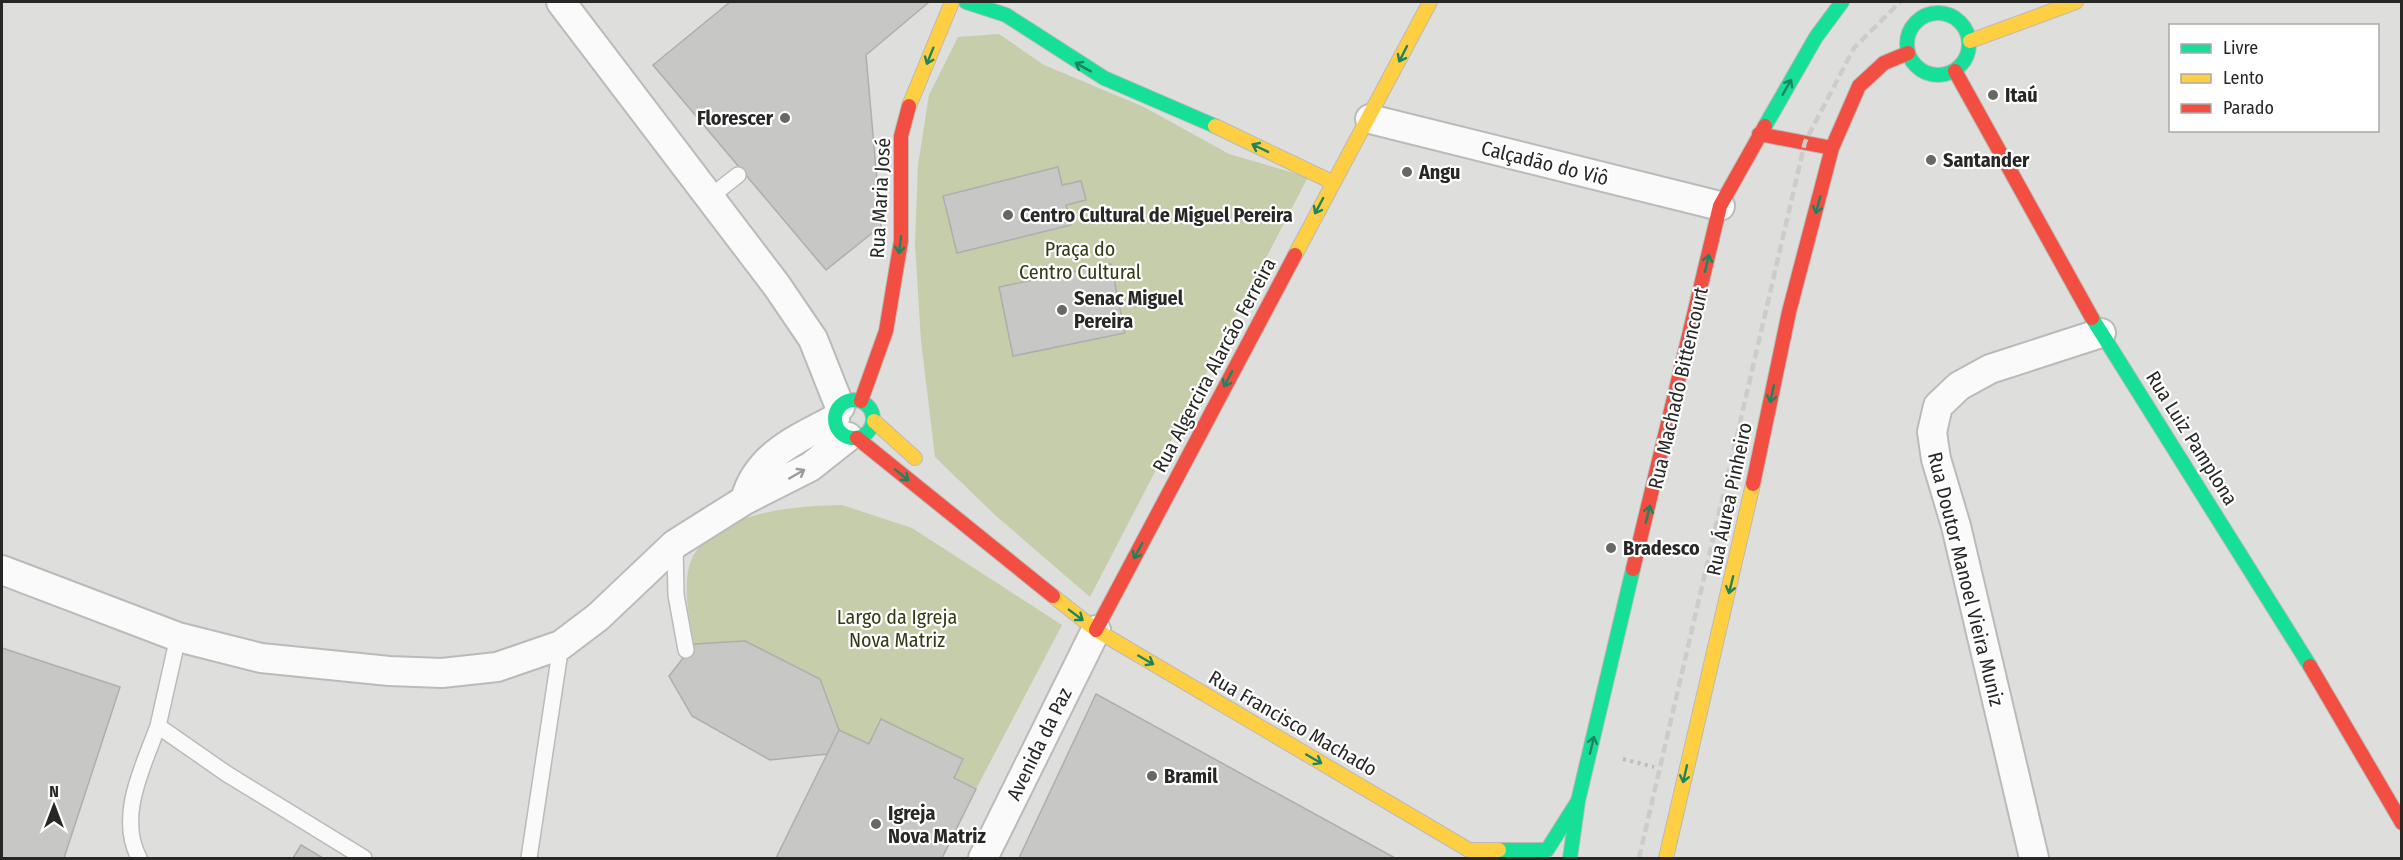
<svg xmlns="http://www.w3.org/2000/svg" width="2403" height="860" font-family="'Fira Sans Condensed',sans-serif">
<style>
.green{fill:#c6cdaa}
.building{fill:#c7c7c5;stroke:#aeaead;stroke-width:1.5}
.lines{fill:none;stroke-linecap:round;stroke-linejoin:round}
.lane-casing{stroke:#babab9;stroke-width:18}
.street-casing{stroke:#babab9;stroke-width:32}
.fast-casing{stroke:#babab9;stroke-width:16}
.slow-casing{stroke:#babab9;stroke-width:16}
.jam-casing{stroke:#babab9;stroke-width:16}
.path{stroke:#bdbdbc;stroke-width:4;stroke-dasharray:3 4.5;stroke-linecap:butt}
.lane{stroke:#fafafa;stroke-width:15}
.street{stroke:#fafafa;stroke-width:28}
.fast{stroke:#16e098;stroke-width:14}
.slow{stroke:#ffcf43;stroke-width:14}
.jam{stroke:#f24e42;stroke-width:14}
.rail{stroke:#cccccb;stroke-width:4.5;stroke-dasharray:9 4.5;stroke-linecap:butt}
.oneway{stroke:#1e845f}
.oneway2{stroke:#9b9b9b}
.poi-dot{fill:#676766;stroke:#fff;stroke-width:2}
.labels{text-anchor:middle;dominant-baseline:central;stroke-width:4.5;stroke-linejoin:round;paint-order:stroke}
.poi-label{font-size:20px;font-weight:bold;fill:#272726;stroke:#fff;text-anchor:start}
.street-label{font-size:20px;fill:#272726;stroke:#fff}
.park-label{font-size:20px;fill:#343a15;stroke:#fff}
</style>
<rect width="100%" height="100%" fill="#dededd"/>
<!-- green -->
<path class="green" d="M999 34 1044 65 1144 107 1229 154 1308 177 1090 597 995 515 935 457 921 341 915 244 918 165 929 95 958 37Z
M842 505 912 528 1062 625 976 789 954 778 963 759 881 719 869 744 839 730 820 679 745 642 694 644C689 619 679 572 697 550 731 510 795 506 842 505Z"/>
<!-- building -->
<path class="building" d="M730 2H929L866 55 881 226 826 270 653 65Z
M1058 167 1062 185 1081 181 1086 200 1066 205 1071 225 957 253 943 196Z
M1111 264 1125 333 1013 356 999 287Z
M745 641 820 679 839 730 827 754 770 760 692 716 669 676 694 644Z
M2 648 120 687 64 858H2Z
M1096 694 1395 858H1019Z
M881 719 963 759 954 778 976 789 942 858H776L839 730 869 744Z
M301 845 323 858H293Z"/>
<g class="lines">
<!-- lane casing -->
<g class="lane-casing">
<path id="lane" d="M710 197 738 175
M675 547 676 595 686 650
M178 637 158 726 227 774 364 858
M139 858C117 816 143 767 158 726
M529 858 561 645"/>
</g>
<!-- street casing -->
<g class="street-casing">
<path id="street" d="M561 2 777 286 813 339 840 407
M1370 119 1720 206
M745 500C757 455 797 439 835 419
M2 570 178 637 261 658 389 671 442 673 497 667 561 645 598 617 675 544 745 500 810 467 848 437
M983 858 1096 630
M2034 858 1956 526 1936 459 1932 432 1938 406 1959 386 1990 369 2101 333"/>
</g>
<!-- fast casing -->
<g class="fast-casing">
<path id="fast" d="M966 2 1006 15 1104 78 1215 126
M1907 44a31 31 0 1 1 62 0a31 31 0 1 1-62 0Z
M1765 126 1816 37 1842 2
M2092 318 2310 666
M835 419a19 19 0 1 1 38 0a19 19 0 1 1-38 0Z
M1499 850H1547L1578 801
M1570 858 1578 801 1633 569"/>
</g>
<!-- slow casing -->
<g class="slow-casing">
<path id="slow" d="M1970 41 2076 2
M909 106 952 2
M1215 126 1332 182
M1295 255 1430 2
M874 421 915 458
M1053 596 1096 630 1469 850H1499
M1666 858 1753 484"/>
</g>
<!-- jam casing -->
<g class="jam-casing">
<path id="jam" d="M1955 71 2092 318
M1759 134 1832 148
M861 401 886 331 901 241V136L909 106
M857 438 1053 596
M1753 484 1789 312 1832 148 1859 86 1884 63 1908 53
M1633 569 1720 206 1765 126
M1096 630 1295 255
M2310 666 2402 823"/>
</g>
<!-- path -->
<path class="path" d="M1623 759 1654 767"/>
<!-- lane -->
<use href="#lane" class="lane"/>
<!-- street -->
<use href="#street" class="street"/>
<!-- fast -->
<use href="#fast" class="fast"/>
<!-- slow -->
<use href="#slow" class="slow"/>
<!-- jam -->
<use href="#jam" class="jam"/>
<!-- rail -->
<path class="rail" d="M1639 858 1805 142 1854 48 1900 2"/>
</g>
<!-- one-way arrows -->
<defs><path id="oneway-shaft" d="M-6 0H5M1.5-3L5.5 0L1.5 3" fill="none" stroke-width="1.6" stroke-linecap="round" stroke-linejoin="round" transform="scale(1.5)"/></defs>
<g class="oneway">
<use href="#oneway-shaft" transform="translate(1403 54) rotate(117)"/>
<use href="#oneway-shaft" transform="translate(930 56) rotate(112)"/>
<use href="#oneway-shaft" transform="translate(1083 67) rotate(-151)"/>
<use href="#oneway-shaft" transform="translate(1787 87) rotate(-60)"/>
<use href="#oneway-shaft" transform="translate(1260 148) rotate(-154)"/>
<use href="#oneway-shaft" transform="translate(1818 205) rotate(105)"/>
<use href="#oneway-shaft" transform="translate(1319 206) rotate(118)"/>
<use href="#oneway-shaft" transform="translate(900 245) rotate(97)"/>
<use href="#oneway-shaft" transform="translate(1707 263) rotate(-77)"/>
<use href="#oneway-shaft" transform="translate(1228 379) rotate(118)"/>
<use href="#oneway-shaft" transform="translate(1772 394) rotate(102)"/>
<use href="#oneway-shaft" transform="translate(902 475) rotate(39)"/>
<use href="#oneway-shaft" transform="translate(1648 514) rotate(-76)"/>
<use href="#oneway-shaft" transform="translate(1138 551) rotate(118)"/>
<use href="#oneway-shaft" transform="translate(1731 585) rotate(104)"/>
<use href="#oneway-shaft" transform="translate(1076 615) rotate(37)"/>
<use href="#oneway-shaft" transform="translate(1146 660) rotate(30)"/>
<use href="#oneway-shaft" transform="translate(1592 745) rotate(-76)"/>
<use href="#oneway-shaft" transform="translate(1314 759) rotate(30)"/>
<use href="#oneway-shaft" transform="translate(1685 774) rotate(103)"/>
</g>
<use class="oneway2" href="#oneway-shaft" transform="translate(797 474) rotate(-30)"/>
<!-- markers -->
<g class="poi-dot">
<circle cx="1993" cy="95" r="6"/>
<circle cx="785" cy="118" r="6"/>
<circle cx="1931" cy="160" r="6"/>
<circle cx="1407" cy="172" r="6"/>
<circle cx="1008" cy="215" r="6"/>
<circle cx="1062" cy="310" r="6"/>
<circle cx="1611" cy="548" r="6"/>
<circle cx="1152" cy="776" r="6"/>
<circle cx="876" cy="824" r="6"/>
</g>
<g class="labels">
<!-- poi labels -->
<g class="poi-label">
<text x="2005" y="95">Itaú</text>
<text x="773" y="118" text-anchor="end">Florescer</text>
<text x="1943" y="160">Santander</text>
<text x="1419" y="172">Angu</text>
<text x="1020" y="215">Centro Cultural de Miguel Pereira</text>
<text x="1074" y="298">Senac Miguel<tspan x="1074" dy="23">Pereira</tspan></text>
<text x="1623" y="548">Bradesco</text>
<text x="1164" y="776">Bramil</text>
<text x="888" y="813">Igreja<tspan x="888" dy="23">Nova Matriz</tspan></text>
</g>
<!-- street labels -->
<g class="street-label">
<text transform="translate(1545 163) rotate(14)">Calçadão do Viô</text>
<text transform="translate(880 198) rotate(-87)">Rua Maria José</text>
<text transform="translate(1214 365) rotate(-62)">Rua Algercira Alarcão Ferreira</text>
<text transform="translate(1678 388) rotate(-77)">Rua Machado Bittencourt</text>
<text transform="translate(2192 438) rotate(58)">Rua Luiz Pamplona</text>
<text transform="translate(1729 499) rotate(-78)">Rua Áurea Pinheiro</text>
<text transform="translate(1966 579) rotate(76)">Rua Doutor Manoel Vieira Muniz</text>
<text transform="translate(1293 723) rotate(30)">Rua Francisco Machado</text>
<text transform="translate(1039 744) rotate(-64)">Avenida da Paz</text>
</g>
<!-- park labels -->
<g class="park-label">
<text x="1080" y="249">Praça do<tspan x="1080" dy="23">Centro Cultural</tspan></text>
<text x="897" y="617">Largo da Igreja<tspan x="897" dy="23">Nova Matriz</tspan></text>
</g>
</g>
<!-- border -->
<rect width="2403" height="860" fill="none" stroke="#272726" stroke-width="6"/>
<!-- legend -->
<rect x="2169" y="24" width="210" height="108" fill="#ffffff" stroke="#a9a9a8" stroke-width="1.5"/>
<rect x="2181" y="44" width="30" height="9" fill="#16e098" stroke="#a9a9a8" stroke-width="1.5"/>
<text x="2223" y="54" font-size="18" fill="#272726">Livre</text>
<rect x="2181" y="74" width="30" height="9" fill="#ffcf43" stroke="#a9a9a8" stroke-width="1.5"/>
<text x="2223" y="84" font-size="18" fill="#272726">Lento</text>
<rect x="2181" y="104" width="30" height="9" fill="#f24e42" stroke="#a9a9a8" stroke-width="1.5"/>
<text x="2223" y="114" font-size="18" fill="#272726">Parado</text>
<!-- north arrow -->
<g transform="translate(54 806)" stroke="#ffffff" stroke-width="4.5" paint-order="stroke">
<path d="M0-4.5L10 22L0 15L-10 22Z" fill="#272726"/>
<text y="-9" font-size="16" font-weight="bold" text-anchor="middle" fill="#272726">N</text>
</g>
</svg>
